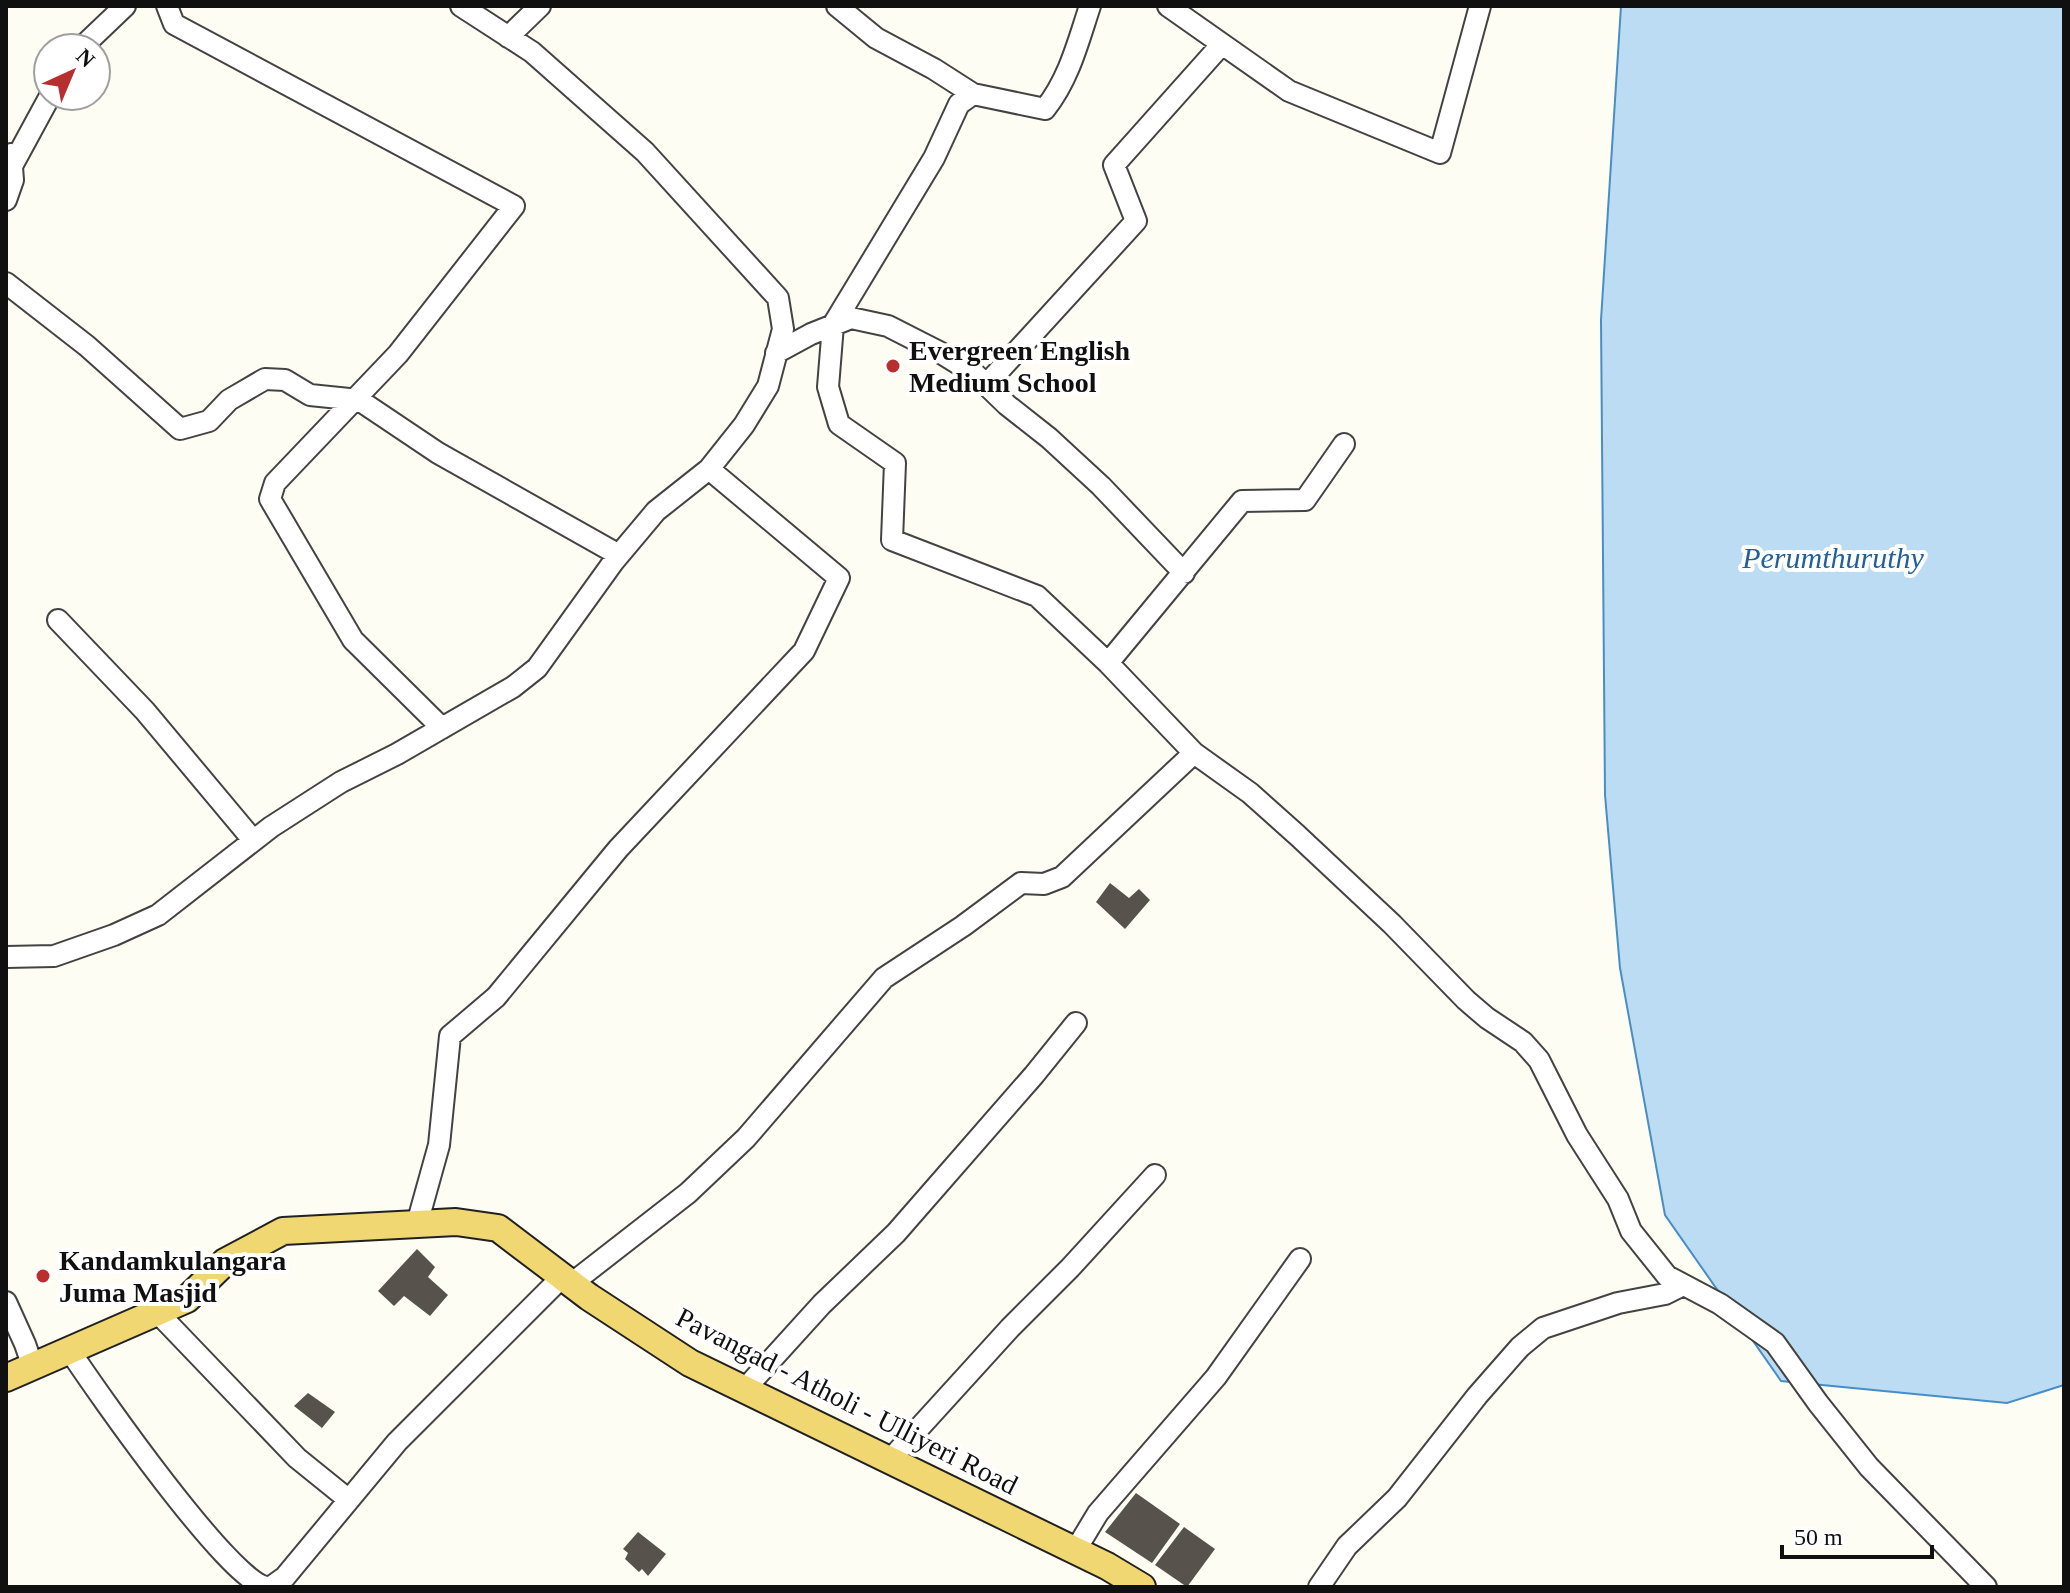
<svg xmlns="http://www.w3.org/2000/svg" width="2070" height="1593" font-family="Georgia,serif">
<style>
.water{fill:#bbdcf3;stroke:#478ec6;stroke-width:2}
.building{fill:#58524d}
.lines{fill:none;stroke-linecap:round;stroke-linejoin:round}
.minor-casing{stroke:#434343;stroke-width:24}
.major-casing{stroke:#212121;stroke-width:30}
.minor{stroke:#fff;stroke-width:20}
.major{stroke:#f0d772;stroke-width:26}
.poi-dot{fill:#b92f30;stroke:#fff;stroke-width:3}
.labels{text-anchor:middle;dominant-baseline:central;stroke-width:8;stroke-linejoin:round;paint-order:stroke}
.poi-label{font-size:28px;font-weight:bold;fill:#101010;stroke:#fff;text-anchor:start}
.street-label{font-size:28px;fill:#101010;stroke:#fff}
.water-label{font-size:30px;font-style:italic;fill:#20609c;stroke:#fff}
</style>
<rect width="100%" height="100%" fill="#fefdf4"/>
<!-- water -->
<path class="water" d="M1621 6H2064V1385L2007 1403 1781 1381 1665 1215 1620 968 1605 795 1601 320Z"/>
<!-- building -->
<path class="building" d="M1110 883 1129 898 1139 889 1150 900 1125 929 1096 902Z
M417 1249 435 1267 428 1277 448 1295 430 1316 404 1296 394 1306 378 1291Z
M308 1393 335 1412 322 1428 294 1406Z
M1136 1493 1180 1524 1152 1563 1105 1532Z
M1184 1527 1215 1549 1187 1587 1155 1565Z
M638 1532 666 1554 648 1576 642 1569 639 1572 625 1559 628 1553 623 1549Z"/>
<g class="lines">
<!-- minor casing -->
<g class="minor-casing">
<path id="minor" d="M167 6 174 24 514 206 398 354 275 483 270 499 353 640 442 728
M837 6 876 38 934 69 973 94
M1090 6C1078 42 1069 79 1045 109L973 94 959 104 934 158 833 325 828 387 839 424 895 463 892 540 1037 596 1108 663 1194 753 1250 793 1297 835 1392 924 1466 1000 1487 1018 1523 1042 1539 1060 1577 1135 1618 1199 1631 1231 1667 1276 1720 1304 1775 1343 1818 1403 1869 1467 1986 1587
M1168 6 1289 91 1440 153 1480 6
M508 37 540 6
M81 48 125 6
M12 166 50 96
M6 200 13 180 11 154
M6 283 87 346 180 429 209 421 229 400 265 379 285 380 310 395 359 400 438 453 619 555
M776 353 811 334 851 318 888 326 941 353 975 374 1007 405 1049 438 1101 486 1184 573
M986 385 1136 221 1114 165 1222 44
M58 620 145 711 253 840
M1108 663 1242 501 1305 500 1344 444
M6 957 54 956 114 935 158 915 271 827 341 782 397 754 513 687 537 668 614 561 656 511 709 469 744 425 768 386 783 329 778 298 645 152 532 52 461 6
M417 1224 439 1145 450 1036 496 997 618 849 804 651 839 578 709 469
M571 1284 688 1193 746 1138 884 978 963 926 1021 883 1044 884 1062 877 1194 753
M6 1302 25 1344 33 1367
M157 1312 297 1458 349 1500
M70 1351C95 1389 231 1584 267 1587
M744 1390 822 1304 896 1233 1034 1075 1076 1023
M889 1461 1010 1328 1070 1268 1155 1175
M1075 1551 1098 1513 1216 1377 1300 1259
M271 1587 285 1577 397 1442 562 1277
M1319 1587 1347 1546 1397 1498 1477 1396 1520 1347 1543 1328 1618 1303 1665 1294 1683 1285"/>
</g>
<!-- major casing -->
<g class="major-casing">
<path id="major" d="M6 1378 187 1299 225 1262 283 1231 456 1222 498 1228 589 1297 690 1363 1107 1566 1142 1587"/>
</g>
<!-- minor -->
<use href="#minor" class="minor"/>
<!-- major -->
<use href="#major" class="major"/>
</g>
<!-- markers -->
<g class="poi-dot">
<circle cx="893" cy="366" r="8"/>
<circle cx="43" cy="1276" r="8"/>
</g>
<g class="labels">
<!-- poi labels -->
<g class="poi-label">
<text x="909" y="350">Evergreen English<tspan x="909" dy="32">Medium School</tspan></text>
<text x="59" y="1260">Kandamkulangara<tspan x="59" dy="32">Juma Masjid</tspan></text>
</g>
<!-- street labels -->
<g class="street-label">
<text transform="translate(847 1401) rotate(27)">Pavangad - Atholi - Ulliyeri Road</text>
</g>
<!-- water labels -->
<g class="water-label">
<text x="1833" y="557">Perumthuruthy</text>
</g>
</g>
<!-- border -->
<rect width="2070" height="1593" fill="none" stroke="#101010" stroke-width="16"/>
<!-- north arrow -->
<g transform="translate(72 72) rotate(44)"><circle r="38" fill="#ffffff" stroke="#9f9f9f" stroke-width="2"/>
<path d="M0-6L14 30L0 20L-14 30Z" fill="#b92f30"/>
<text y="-12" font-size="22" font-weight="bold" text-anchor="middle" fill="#101010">N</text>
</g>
<!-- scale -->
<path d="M1782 1545v12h150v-12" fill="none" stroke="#101010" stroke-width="4"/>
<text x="1794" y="1545" font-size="24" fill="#101010" stroke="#ffffff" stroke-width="6" paint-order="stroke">50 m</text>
</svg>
